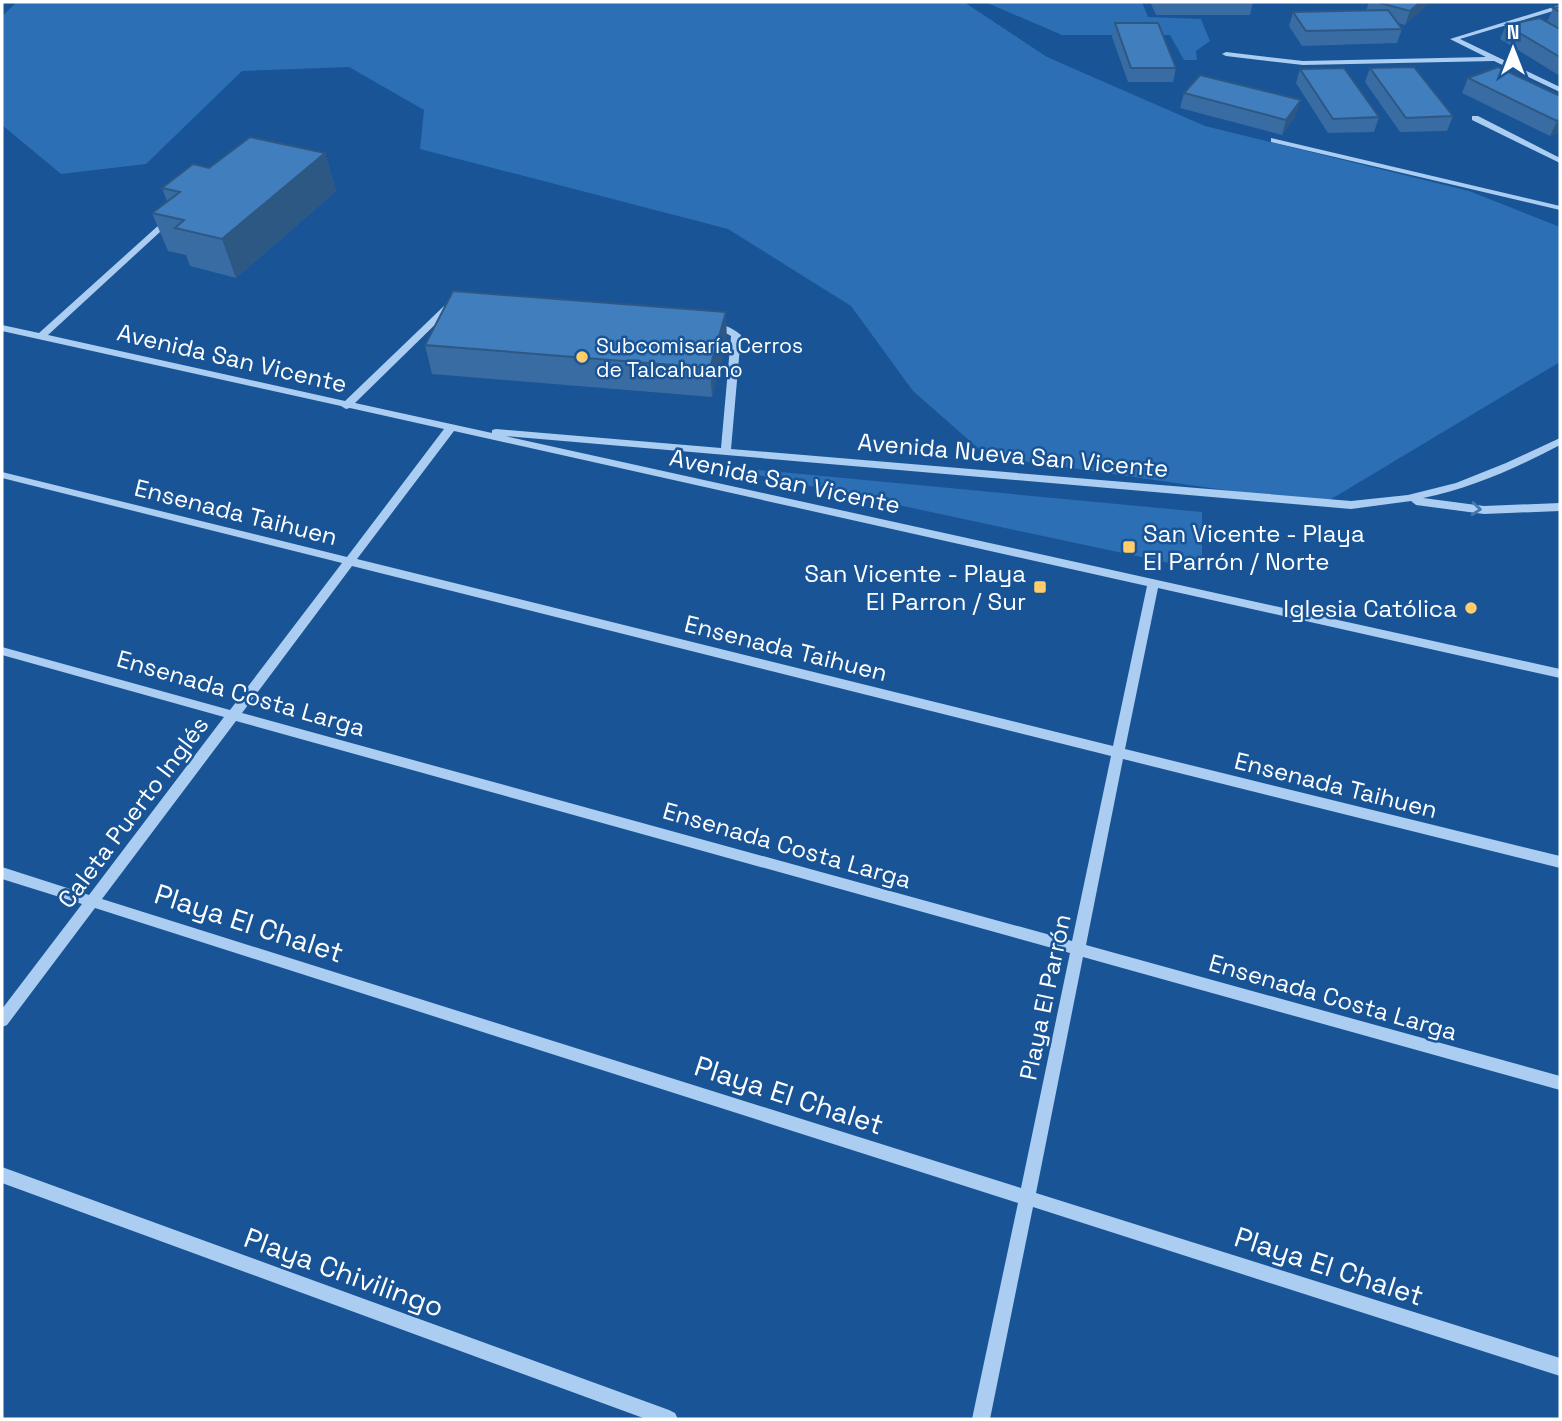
<svg xmlns="http://www.w3.org/2000/svg" width="1562" height="1421" font-family="'Space Grotesk',sans-serif">
<style>
.green{fill:#2c6fb4}
.lines{fill:none;stroke-linecap:round;stroke-linejoin:round}
.minor{fill:#abcdf1;fill-rule:evenodd}
.wall{fill:#386ca3}
.shaded-wall{fill:#2e5884}
.building{fill:#417ebd;stroke:#2e5884;stroke-width:2}
.oneway{stroke:#4478b1}
.poi-dot{fill:#ffce6a;stroke:#185496;stroke-width:2.5}
.labels{text-anchor:middle;dominant-baseline:central;stroke-width:5;stroke-linejoin:round;paint-order:stroke}
.far-poi-label{font-size:21px;fill:#fff;stroke:#185496;text-anchor:start}
.street-label{font-size:24px;fill:#fff;stroke:#185496}
.poi-label{font-size:24px;fill:#fff;stroke:#185496;text-anchor:end}
.near-street-label{font-size:28px;fill:#fff;stroke:#185496}
</style>
<rect width="100%" height="100%" fill="#185496"/>
<!-- green -->
<path class="green" d="M17 2H964L1047 57 1205 126 1469 191 1560 227V362L1323 504 987 456 913 391 851 306 728 229 420 149 424 110 349 67 242 71 146 164 61 174 2 125V16Z
M985 2H1142L1148 17 1201 19 1210 41 1196 51 1197 60H1184L1170 35H1062Z
M716 466 1202 512V570Z"/>
<g class="lines">
<!-- minor -->
<path class="minor" d="M1560 5V9L1460 39 1560 87V92L1494 61 1303 65 1226 56 1222 54 1226 52 1303 61 1486 57 1450 39Z
M1472 116H1478L1560 158V163L1472 120Z
M1271 138 1560 206V210L1271 142Z
M170 215 173 216V220L48 335 345 401 444 306 456 301 461 304 450 310 355 403 492 433V430L496 429 721 448 731 336C722 330 712 332 706 327 717 320 732 327 741 335L731 449 1351 501 1408 495 1456 483 1506 463 1560 438V445C1516 468 1472 488 1423 498L1484 506 1560 503V511L1484 514 1416 505 1411 501 1351 509 505 436 1560 669V678L1158 588 1125 749 1560 856V868L1123 759 1086 945 1560 1076V1090L1083 957 1036 1193 1560 1358V1376L1033 1207 990 1419H972L1018 1203 95 908 7 1025 2 1027V1009L82 904 2 879V867L89 895 224 717 2 655V647L230 710 342 563 2 478V472L347 557 444 429 350 408 346 409 341 406 2 331V325L39 333ZM454 431 1147 586 1113 746 357 559ZM352 566 1111 756 1072 941 242 713ZM236 721 1070 953 1021 1188 102 899Z
M2 1167 669 1410 675 1413 678 1419H646L2 1183Z"/>
</g>
<!-- wall -->
<path class="wall" d="M1150 2H1253L1250 15H1156Z
M1369 2H1430L1405 25 1398 23 1402 29 1397 43 1302 46 1289 26 1293 12 1366 11Z
M1560 7V76L1500 39 1506 25 1547 22 1553 8Z
M1115 23 1176 68 1173 82H1128L1112 37Z
M1370 68 1453 116 1447 131 1400 132 1365 82Z
M1300 69 1379 117 1374 132 1328 133 1296 83Z
M1468 78 1560 96V131L1550 136 1462 93Z
M1184 93 1296 115 1282 135 1180 108Z
M325 153 336 191 236 278 190 266 186 255 168 251 152 213 167 201 162 188 209 168Z
M727 341 712 397 432 374 425 345Z"/>
<!-- shaded-wall -->
<path class="shaded-wall" d="M1420 2H1430L1405 25 1410 11Z
M1301 100 1296 115 1282 135 1286 120Z
M1560 119V131L1550 136 1557 121Z
M325 153 336 191 236 278 222 239Z
M726 312 727 341 712 397 710 368Z"/>
<!-- building -->
<path class="building" d="M1376 2H1420L1410 11Z
M1560 7V12L1553 8Z
M1388 10 1402 29 1306 31 1293 12Z
M1540 18 1560 29V57L1506 25Z
M1115 23H1158L1176 68H1131Z
M1414 67 1453 116 1406 118 1370 68Z
M1498 67 1560 96V119L1557 121 1468 78Z
M1344 68 1379 117 1333 119 1300 69Z
M1200 75 1301 100 1286 120 1184 93Z
M250 137 325 153 222 239 175 228 184 220 152 213 180 192 162 188 193 164 209 168Z
M453 291 726 312 710 368 425 345Z"/>
<!-- one-way arrows -->
<defs><path id="oneway-chevron" d="M-2-3.5L2.5 0L-2 3.5" fill="none" stroke-width="1.6" stroke-linecap="round" stroke-linejoin="round" transform="scale(1.75)"/></defs>
<use class="oneway" href="#oneway-chevron" transform="translate(1476 509) rotate(5)"/>
<!-- markers -->
<g class="poi-dot">
<circle cx="582" cy="357" r="7"/>
<rect x="1122" y="540" width="14" height="14" rx="3.5"/>
<rect x="1033" y="580" width="14" height="14" rx="3.5"/>
<circle cx="1471" cy="608" r="7"/>
</g>
<g class="labels">
<!-- far-poi labels -->
<g class="far-poi-label">
<text x="596" y="345">Subcomisaría Cerros<tspan x="596" dy="24">de Talcahuano</tspan></text>
</g>
<!-- street labels -->
<g class="street-label">
<text transform="translate(232 358) rotate(13)">Avenida San Vicente</text>
<text transform="translate(1013 455) rotate(5)">Avenida Nueva San Vicente</text>
<text transform="translate(785 481) rotate(12)">Avenida San Vicente</text>
<text transform="translate(236 512) rotate(14)">Ensenada Taihuen</text>
<text transform="translate(786 648) rotate(14)">Ensenada Taihuen</text>
<text transform="translate(241 693) rotate(16)">Ensenada Costa Larga</text>
<text transform="translate(1336 785) rotate(14)">Ensenada Taihuen</text>
<text transform="translate(133 812) rotate(-53)">Caleta Puerto Inglés</text>
<text transform="translate(787 845) rotate(16)">Ensenada Costa Larga</text>
<text transform="translate(1045 997) rotate(-78)">Playa El Parrón</text>
<text transform="translate(1333 997) rotate(16)">Ensenada Costa Larga</text>
</g>
<!-- poi labels -->
<g class="poi-label">
<text x="1143" y="533" text-anchor="start">San Vicente - Playa<tspan x="1143" dy="28">El Parrón / Norte</tspan></text>
<text x="1026" y="573">San Vicente - Playa<tspan x="1026" dy="28">El Parron / Sur</tspan></text>
<text x="1457" y="608">Iglesia Católica</text>
</g>
<!-- near-street labels -->
<g class="near-street-label">
<text transform="translate(249 923) rotate(18)">Playa El Chalet</text>
<text transform="translate(789 1095) rotate(18)">Playa El Chalet</text>
<text transform="translate(1329 1266) rotate(18)">Playa El Chalet</text>
<text transform="translate(344 1272) rotate(20)">Playa Chivilingo</text>
</g>
</g>
<!-- border -->
<rect width="1562" height="1421" fill="none" stroke="#ffffff" stroke-width="7"/>
<!-- north arrow -->
<g transform="translate(1513 49)" stroke="#185496" stroke-width="5" paint-order="stroke">
<path d="M0-5L12 26L0 18L-12 26Z" fill="#ffffff"/>
<text y="-10" font-size="19" font-weight="bold" text-anchor="middle" fill="#ffffff">N</text>
</g>
</svg>
